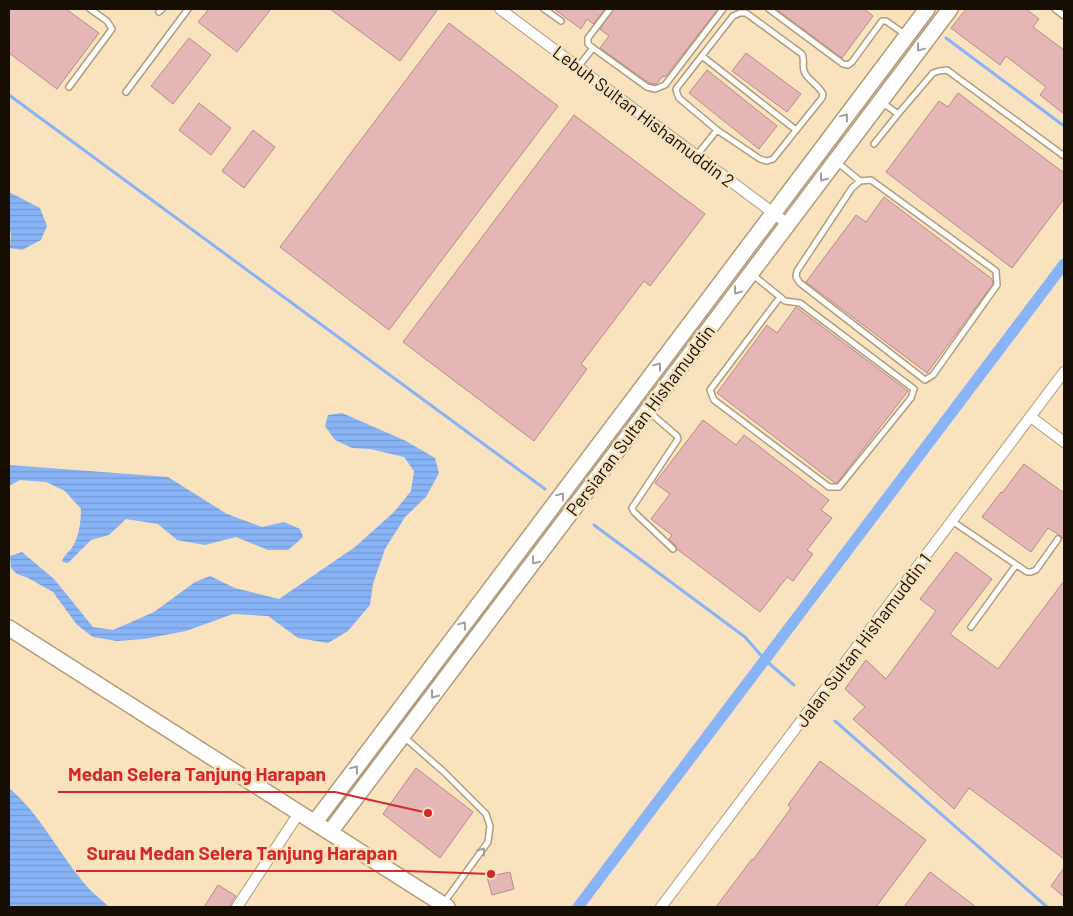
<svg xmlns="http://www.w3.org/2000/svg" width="1073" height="916" font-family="Barlow,sans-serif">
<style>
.water{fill:url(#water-rules)}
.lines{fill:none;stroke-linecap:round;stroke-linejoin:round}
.stream{stroke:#88b3f6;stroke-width:3}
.canal{stroke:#88b3f6;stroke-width:11}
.building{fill:#e5b6b6;stroke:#b68a8a}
.lane-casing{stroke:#b29c7a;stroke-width:8}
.street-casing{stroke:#b29c7a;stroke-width:12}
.secondary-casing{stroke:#b29c7a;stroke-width:18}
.lane{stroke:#fff;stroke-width:5}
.street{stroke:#fff;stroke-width:10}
.secondary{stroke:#fff;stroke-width:15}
.oneway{stroke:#a29f9a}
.labels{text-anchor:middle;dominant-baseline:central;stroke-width:5;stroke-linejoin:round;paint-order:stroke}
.street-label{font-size:18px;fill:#160e03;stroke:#f9e2be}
.leader{fill:none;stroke:#d62828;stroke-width:2}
.callout-dot{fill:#d62828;stroke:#f9e2be;stroke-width:2}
.callout-label{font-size:19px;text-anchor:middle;font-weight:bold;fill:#d62828;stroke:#f9e2be;stroke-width:5;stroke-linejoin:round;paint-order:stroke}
</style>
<defs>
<pattern id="water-rules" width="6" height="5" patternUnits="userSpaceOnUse" patternTransform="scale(1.25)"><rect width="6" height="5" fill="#88b3f6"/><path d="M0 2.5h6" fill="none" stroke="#7599d1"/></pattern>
</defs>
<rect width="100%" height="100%" fill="#f9e2be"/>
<!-- water -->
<path class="water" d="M9 192 40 208 47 226 41 240 22 250 10 248 11 234 9 225Z
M342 413 406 441 435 458 439 473 426 497 405 517 385 549 373 584 370 605 348 631 328 643 298 638 268 616 233 614 186 631 144 639 117 641 93 637 77 625 53 592 28 578 17 574 11 568 10 556 22 552 54 579 93 627 113 630 154 612 195 582 210 576 235 588 279 599 355 547 394 512 411 491 414 471 404 457 370 449 352 448 335 440 325 426 328 415Z
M9 465 168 477 227 514 262 527 284 522 300 529 303 537 288 550H268L236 537 205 545 177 540 158 524 126 519 109 535 91 540 68 563 62 562C63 556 67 554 71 549 79 538 81 522 81 509L65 491 46 482 20 480 9 486Z
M9 788C40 814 58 852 84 883 91 892 101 899 109 907H9Z"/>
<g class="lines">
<!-- stream -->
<path class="stream" d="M946 38 1064 126
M9 95 545 489
M594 525 745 637 765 660 794 685
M835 721 1047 907"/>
<!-- canal -->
<path class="canal" d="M578 907 1064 264"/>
</g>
<!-- building -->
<path class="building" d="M9 9H66L99 33 57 89 9 53Z
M209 9H271L237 52 198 22Z
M330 9H438L400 61Z
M554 9H605L593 24 587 19 581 29Z
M614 9H718L665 77 663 76 657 83 655 84 649 83 600 48 609 36 600 29Z
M776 9H864L873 16 842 58Z
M966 9H1026L1039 19 1033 27 1064 50V114L1040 95 1046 87 1006 56 1000 65 951 28Z
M449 23 558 106 389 330 280 247Z
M189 38 211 55 173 104 151 86Z
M746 53 801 94 787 112 732 71Z
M707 70 777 126 759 149 689 93Z
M958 93 1064 173V199L1012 268 886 172 939 101 948 107Z
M199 103 231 128 211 155 179 130Z
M574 115 705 214 650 286 644 281 581 364 587 369 534 441 403 342Z
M253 130 275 147 244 188 222 171Z
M884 197 992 279 993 284 927 373 806 282 856 215 866 222Z
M796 307 908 391 837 483H835L717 393 767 325 777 333Z
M703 420 736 445 744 435 829 500 821 510 832 518 807 550 813 554 793 581 787 577 760 612 677 549 676 546 669 539 672 535 651 519 670 494 655 483Z
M1024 464 1064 493V540L1061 536 1048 528 1031 552 982 517 1001 492 1002 493Z
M956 552 992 579 950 634 998 669 1064 581V859L969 788 954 809 853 719 865 707 845 689 866 660 886 679 936 611 920 599Z
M820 761 926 840 876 907H716L752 859 753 860 791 808 788 805Z
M416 768 473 812 440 858 383 814Z
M1064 868V897L1051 886Z
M510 872 514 889 492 895 487 877Z
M930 872 976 907H904Z
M218 885 236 896 231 903 230 907H204Z"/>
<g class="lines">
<!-- lane casing -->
<g class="lane-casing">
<path id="lane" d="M544 9 561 21
M769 9 843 64 848 65 852 62 882 21H886L906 35
M1055 9 1064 16
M159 12 162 9
M593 48 588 44V38L610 9
M702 56 796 130
M578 67 593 48 647 87 655 89 665 85 723 9
M69 87 112 29 107 21 90 9
M126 92 188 9
M883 103 898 114 933 73 939 71 947 70 1064 156
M874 144 898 114
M697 155 717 130 760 159 767 161 773 159 822 98 823 94C819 85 807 80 804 71 802 65 805 60 802 54L746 13H740L733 16 676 89 677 93 679 98 717 130
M837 162 860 181
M871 180 996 271 997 285 933 375 925 380 800 283 796 277 797 271 852 188 860 181Z
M753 275 785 301 800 303 914 389 911 398 839 487H829L714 400 710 390 780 297
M648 411 677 436 678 439 632 508 634 512 673 549
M952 521 1027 572H1031L1036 570 1058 539
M971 627 1016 565
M403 736 444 772 486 814 490 826 488 842 443 904"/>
</g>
<!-- street casing -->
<g class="street-casing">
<path id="street" d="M500 9 788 224
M1031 417 1064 442
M237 907 299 813
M661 907 1064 372"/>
</g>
<!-- secondary casing -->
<g class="secondary-casing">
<path id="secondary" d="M9 628 447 907
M315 822 927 9
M330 832 950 9"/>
</g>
<!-- lane -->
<use href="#lane" class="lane"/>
<!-- street -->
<use href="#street" class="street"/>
<!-- secondary -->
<use href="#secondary" class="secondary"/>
</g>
<!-- one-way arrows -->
<defs><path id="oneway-chevron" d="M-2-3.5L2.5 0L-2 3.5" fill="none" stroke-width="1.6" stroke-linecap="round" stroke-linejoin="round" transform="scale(1.25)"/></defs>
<g class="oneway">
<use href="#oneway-chevron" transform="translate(920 48) rotate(127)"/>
<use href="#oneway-chevron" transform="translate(845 117) rotate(-53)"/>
<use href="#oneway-chevron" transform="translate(823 178) rotate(127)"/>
<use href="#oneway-chevron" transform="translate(737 291) rotate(127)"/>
<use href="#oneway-chevron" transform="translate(658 366) rotate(-53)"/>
<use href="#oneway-chevron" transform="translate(561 496) rotate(-53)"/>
<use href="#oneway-chevron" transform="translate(535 561) rotate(127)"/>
<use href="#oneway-chevron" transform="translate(463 625) rotate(-53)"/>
<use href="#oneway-chevron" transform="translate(434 695) rotate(127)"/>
<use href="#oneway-chevron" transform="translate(355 769) rotate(-53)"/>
<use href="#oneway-chevron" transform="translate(482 851) rotate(-54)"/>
</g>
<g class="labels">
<!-- street labels -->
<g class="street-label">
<text transform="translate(644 116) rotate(37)">Lebuh Sultan Hishamuddin 2</text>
<text transform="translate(640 420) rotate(-53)">Persiaran Sultan Hishamuddin</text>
<text transform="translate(863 640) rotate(-53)">Jalan Sultan Hishamuddin 1</text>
</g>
</g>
<!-- callouts -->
<path class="leader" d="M428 813L335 792H58M491 874L407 871H76"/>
<g class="callout-dot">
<circle cx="428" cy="813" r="5"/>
<circle cx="491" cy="874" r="5"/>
</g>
<g class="callout-label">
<text x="197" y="781">Medan Selera Tanjung Harapan</text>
<text x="242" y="860">Surau Medan Selera Tanjung Harapan</text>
</g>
<!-- border -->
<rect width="1073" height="916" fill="none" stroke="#160e03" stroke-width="20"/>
</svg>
